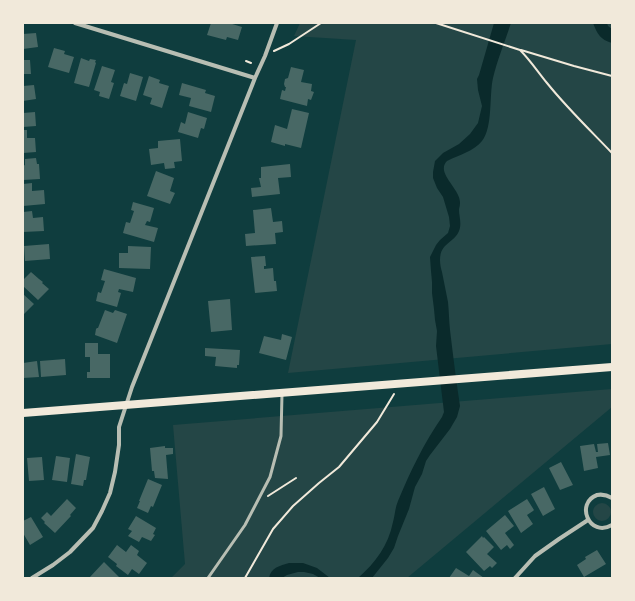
<svg xmlns="http://www.w3.org/2000/svg" width="635" height="601" font-family="'Asap Condensed',sans-serif">
<style>
.green{fill:#244646}
.water{fill:#0a2a2b}
.building{fill:#486865}
.lines{fill:none;stroke-linecap:round;stroke-linejoin:round}
.path{stroke:#f1e9da;stroke-width:2}
.service{stroke:#b8beb3;stroke-width:3}
.minor{stroke:#b8beb3;stroke-width:4}
.secondary{stroke:#f1e9da;stroke-width:8}
</style>
<rect width="100%" height="100%" fill="#0f3d3e"/>
<!-- green -->
<path class="green" d="M300 23H612V344L288 373 356 40 294 36Z
M612 389V407L407 578H171L185 564 173 425Z
M593 512a9 9 0 1 1 18 0a9 9 0 1 1-18 0Z"/>
<!-- water -->
<path class="water" d="M494 23H511C505 41 497 61 493 78 489 96 493 127 482 141 474 151 459 155 447 161 435 173 461 189 460 203 460 206 459 208 459 210 459 216 462 224 459 231 454 243 440 243 440 260 440 264 441 269 442 272 444 282 446 292 448 302 449 312 449 321 450 330 453 355 456 380 460 406L457 417 450 429 430 455 426 461 422 474 415 487 409 509 398 536 394 548 388 558 372 578H358C376 562 388 546 393 522 395 515 395 508 398 501 410 472 424 443 442 417L444 412 436 346 437 331 435 320 434 309 432 293V282L431 271 430 257 436 245 440 240 448 233 450 226 449 217 443 197 437 188 433 178V172L435 161 443 153 459 144 470 134 478 123 482 106 478 90 477 79 479 75Z
M593 23H607L608 26 612 29V43C600 39 598 35 593 23Z
M289 563H303L317 568 330 578H320L313 574 304 572H298L287 575 282 578H269C271 567 280 566 289 563Z"/>
<!-- building -->
<path class="building" d="M211 23H229L242 27 238 40 227 37 226 40 207 35Z
M36 33 38 47 23 49V34Z
M54 48 65 51 64 54 74 57 69 73 48 67Z
M81 58 89 61 90 59 96 60 95 62 96 63 89 87 74 83Z
M23 60H30L31 74H23Z
M102 66 115 70 111 82 114 83 109 99 99 96 100 92 94 90Z
M291 67 304 70 301 82 312 84 311 91 314 92 311 100 308 99 307 106 280 99 282 90 285 91 286 87H285L284 84 285 79 288 78Z
M130 73 143 77 136 101 120 96 124 83 127 84Z
M149 76 160 80 159 83 169 86 162 108 150 104 152 98 143 95Z
M182 83 206 90 205 93 215 96 211 112 189 106 191 98 179 95Z
M34 85 36 99 23 101V86Z
M292 109 309 113 301 148 285 144V146L271 142 275 125 287 129Z
M35 112 36 126 23 127V113Z
M188 112 207 118 204 129 201 128 198 138 178 132 181 122 185 124Z
M23 130H27V138H35L36 152 23 153Z
M180 139 182 161 174 162 175 168 165 169 164 163 151 165 149 149 158 148V141Z
M36 158 37 164H39L40 179 23 180V166L25 165V159Z
M290 164 291 177 278 178 280 194 252 197 251 188 261 187 259 178H261V167Z
M156 171 174 178 170 191 175 193 170 204 147 196Z
M32 183V191L44 190 45 204 23 206V184Z
M133 202 154 208 150 222 147 221 145 225 158 228 154 242 123 233 126 222 130 223 134 211 131 210Z
M271 208 273 222 282 221 283 232 275 233 276 244 246 246 245 234 255 233 253 210Z
M32 211 33 218 43 217 44 231 23 232V212Z
M49 244 50 259 25 261 24 246Z
M128 246 151 247 150 269 119 268V253H128Z
M265 256 266 266H264V269L273 268 274 281H276L277 291 255 293 251 257Z
M104 269 136 278 133 292 119 289 118 292 121 293 117 307 96 301 98 292 101 293 105 281 101 280Z
M31 272 39 279 43 282 42 283 49 289 38 300 23 286V280Z
M23 294 34 304 23 315Z
M230 299 232 330 211 332 208 301Z
M105 310 113 313 115 310 127 314 117 343 95 335 96 329 97 328H98Z
M282 334 292 337 286 360 259 353 264 336 281 340Z
M85 343H98V354H110V378H87V372H90V357H85Z
M205 348 240 350 239 365H237V368L215 366 216 357 205 356Z
M65 359 66 375 41 377 40 361Z
M37 361 39 377 23 378V363Z
M608 443 610 455 596 457 598 468 584 471 580 446 594 444 596 452H598L597 444Z
M165 446V448H173V454L166 455 168 479 155 478 154 471H152L150 448Z
M76 454 90 457 86 480H84L83 486 71 484Z
M56 456 70 458 67 482 52 480Z
M42 457 44 480 29 481 27 458Z
M561 462 573 485 560 490 549 468Z
M148 479 162 485 153 507 151 506 148 513 137 508 140 501H139Z
M544 487 555 509 543 516 531 494Z
M67 499 76 508 70 515 71 516 55 533 44 523 45 522 41 518 47 512 51 516Z
M527 499 534 510 533 511 527 515 533 524 521 533 508 511Z
M505 515 514 526 505 533 514 545 510 549 507 545 501 550 486 531Z
M136 516 156 528 153 534 155 535 151 541 142 537 139 542 128 536 132 531 128 529Z
M31 517 43 537 30 545 23 533V521Z
M482 536 483 538 484 537 494 547 487 554 497 563 492 568 490 566 484 571 466 552Z
M117 545 126 552 131 545 139 551 137 555 147 563 139 574 132 569 128 575 116 566 117 564 108 557Z
M597 550 606 564 584 577 577 565 586 559 585 557Z
M104 562 120 578H89Z
M456 568 469 576 473 570 484 578H449Z"/>
<g class="lines">
<!-- path -->
<path class="path" d="M436 23 520 50C530 60 538 72 547 83 567 108 590 130 612 153
M521 50 574 66 612 76
M274 51 289 44 321 23
M246 61 251 63
M268 496 296 478
M245 578 273 529 293 506 319 483 339 467 377 422 394 394"/>
<!-- service -->
<path class="service" d="M208 578 245 525 270 477 281 436 282 394"/>
<!-- minor -->
<path class="minor" d="M75 23 255 78
M612 498C607 495 602 494 597 495 575 503 589 538 612 525
M32 578 53 565 70 552 93 528 102 511 110 493 115 472 119 445V427L132 387 255 78 265 56 277 23
M515 578 535 556 559 539 588 520"/>
<!-- secondary -->
<path class="secondary" d="M23 413 612 367"/>
</g>
<!-- border -->
<rect width="635" height="601" fill="none" stroke="#f1e9da" stroke-width="48"/>
</svg>
